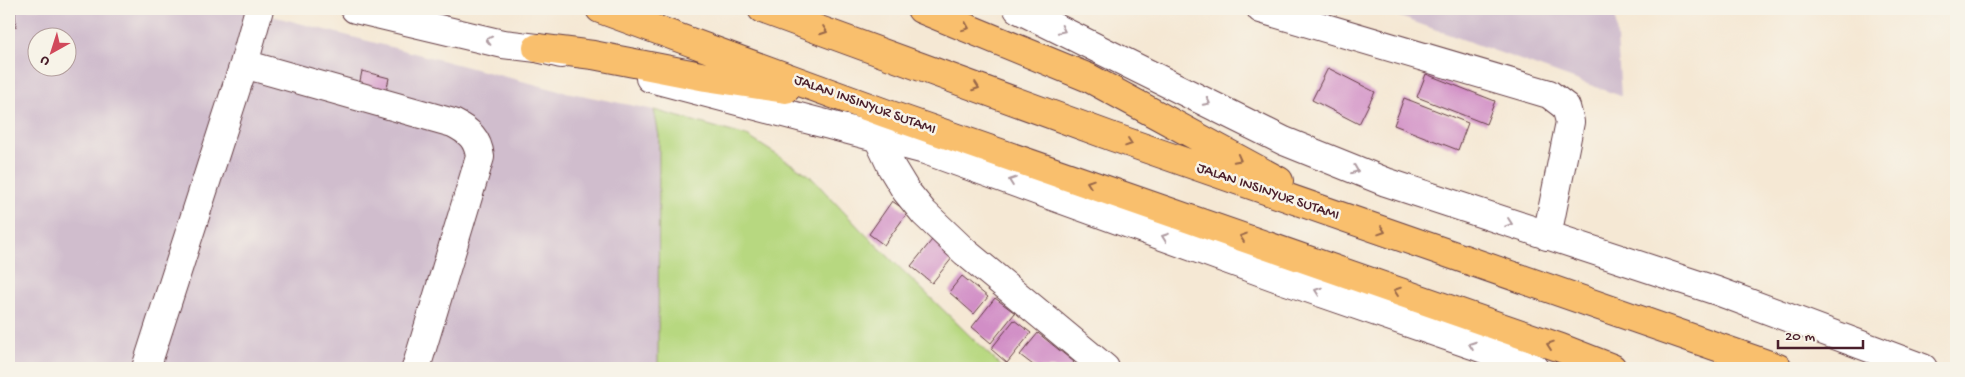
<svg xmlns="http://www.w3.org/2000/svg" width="1965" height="377" font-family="'Gochi Hand',sans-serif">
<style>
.industrial{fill:#d0bdcd;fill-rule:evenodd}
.green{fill:#b7d880;stroke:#807c56}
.building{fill:#d18ec6}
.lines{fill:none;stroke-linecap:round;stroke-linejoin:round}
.minor-casing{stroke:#643d44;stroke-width:30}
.highway-casing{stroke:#643d44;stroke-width:30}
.minor{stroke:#fff;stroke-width:28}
.highway{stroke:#f9bf6d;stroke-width:28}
.oneway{stroke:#996749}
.oneway2{stroke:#ae9aa0}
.labels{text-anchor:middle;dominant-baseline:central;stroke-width:5;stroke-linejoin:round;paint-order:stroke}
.street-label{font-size:15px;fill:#4a1f2b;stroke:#f7f3e8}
</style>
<rect width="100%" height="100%" fill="#f7f3e8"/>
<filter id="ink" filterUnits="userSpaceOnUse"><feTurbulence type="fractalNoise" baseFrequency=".02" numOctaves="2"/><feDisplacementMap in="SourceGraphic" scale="10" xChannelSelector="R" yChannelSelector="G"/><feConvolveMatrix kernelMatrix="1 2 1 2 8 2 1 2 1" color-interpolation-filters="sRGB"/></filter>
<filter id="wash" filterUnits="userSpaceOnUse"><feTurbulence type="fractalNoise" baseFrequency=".0096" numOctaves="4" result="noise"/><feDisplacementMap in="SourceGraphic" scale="20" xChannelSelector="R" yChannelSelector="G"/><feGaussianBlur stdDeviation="1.12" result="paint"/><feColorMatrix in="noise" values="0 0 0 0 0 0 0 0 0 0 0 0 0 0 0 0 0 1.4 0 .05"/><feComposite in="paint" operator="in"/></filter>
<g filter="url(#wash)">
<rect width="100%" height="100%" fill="#f5e8d4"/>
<!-- industrial -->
<path class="industrial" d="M9 9H245L556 90 654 110 659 136 658 368H9ZM38 38H68V68H38Z
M1378 9H1615L1621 96Z"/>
<!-- green -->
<path class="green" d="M654 110 747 136 809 175 861 230 1003 368H658L659 136Z"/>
<g id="blocks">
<!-- building -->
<path class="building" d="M9 9H15L16 27H9Z
M1328 68 1375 92 1359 124 1312 100Z
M362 71 389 78 385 97 358 91Z
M1426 74 1495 101 1486 124 1417 97Z
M1404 98 1468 123 1458 150 1394 125Z
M892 201 908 212 884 245 869 234Z
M936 235 957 252 932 283 911 266Z
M962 276 988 297 974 314 949 292Z
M995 298 1015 313 991 343 972 327Z
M1014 320 1031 333 1007 363 991 349Z
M1038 333 1074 362 1070 368H1037L1020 355Z"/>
</g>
</g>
<g filter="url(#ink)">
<use href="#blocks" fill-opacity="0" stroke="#643d44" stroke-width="1"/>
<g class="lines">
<!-- minor casing -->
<g class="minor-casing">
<path id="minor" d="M355 9 503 44 537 48 561 54
M1018 9 1284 141 1386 182 1717 291 1923 368
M1261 9 1549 94 1566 107 1570 122 1547 236
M244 64 453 123C469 131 478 139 480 157L416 368
M650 78 925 150 1281 279 1473 345 1534 368
M881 126 878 138 892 168 906 191 924 213 965 252 1105 368
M146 368 244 64 259 9"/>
</g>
<!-- highway casing -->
<g class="highway-casing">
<path id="highway" d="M600 9 885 113 1561 348 1612 368
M762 9 1113 137 1778 368
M921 9 1089 78 1279 181
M537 48 593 55 706 77 786 89"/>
</g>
<!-- minor -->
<use href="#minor" class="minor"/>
<!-- highway -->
<use href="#highway" class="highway"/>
</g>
<!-- one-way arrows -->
<defs><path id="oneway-chevron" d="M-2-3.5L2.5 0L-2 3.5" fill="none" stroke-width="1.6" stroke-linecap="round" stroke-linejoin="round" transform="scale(1.25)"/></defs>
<g class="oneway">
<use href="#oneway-chevron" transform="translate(966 27) rotate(22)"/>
<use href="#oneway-chevron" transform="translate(824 31) rotate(20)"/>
<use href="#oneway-chevron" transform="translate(976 87) rotate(20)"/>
<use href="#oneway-chevron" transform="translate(1129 143) rotate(19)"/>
<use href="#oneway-chevron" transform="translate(1238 159) rotate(28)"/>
<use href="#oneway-chevron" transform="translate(1090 183) rotate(-161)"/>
<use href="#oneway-chevron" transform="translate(1382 231) rotate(19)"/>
<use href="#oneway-chevron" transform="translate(1243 237) rotate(-161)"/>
<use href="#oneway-chevron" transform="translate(1397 291) rotate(-161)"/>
<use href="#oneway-chevron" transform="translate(1550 345) rotate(-161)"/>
</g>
<g class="oneway2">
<use href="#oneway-chevron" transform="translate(1062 30) rotate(26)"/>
<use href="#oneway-chevron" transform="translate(489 40) rotate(-167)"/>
<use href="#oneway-chevron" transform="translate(1207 102) rotate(27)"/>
<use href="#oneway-chevron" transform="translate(1355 170) rotate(22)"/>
<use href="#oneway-chevron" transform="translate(1012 181) rotate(-160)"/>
<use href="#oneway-chevron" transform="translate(1509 223) rotate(19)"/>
<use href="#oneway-chevron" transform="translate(1165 237) rotate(-160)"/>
<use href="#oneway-chevron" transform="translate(1318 291) rotate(-161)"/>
<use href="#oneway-chevron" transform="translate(1472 345) rotate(-160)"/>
</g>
</g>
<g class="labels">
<!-- street labels -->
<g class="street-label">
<text transform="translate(865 105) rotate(20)">JALAN INSINYUR SUTAMI</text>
<text transform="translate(1268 192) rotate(19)">JALAN INSINYUR SUTAMI</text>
</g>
</g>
<!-- margin -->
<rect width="1965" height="377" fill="none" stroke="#f7f3e8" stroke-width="30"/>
<!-- north arrow -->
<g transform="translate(52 52) rotate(219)"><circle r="24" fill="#f7f3e8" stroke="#b29e9c"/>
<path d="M0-4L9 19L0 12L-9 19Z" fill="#d1495b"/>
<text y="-8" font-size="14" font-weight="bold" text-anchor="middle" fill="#4a1f2b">U</text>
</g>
<!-- scale -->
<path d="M1778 340v8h85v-8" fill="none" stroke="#4a1f2b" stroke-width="2.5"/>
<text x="1785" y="340" font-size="15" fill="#4a1f2b" stroke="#f7f3e8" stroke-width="4" paint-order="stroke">20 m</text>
</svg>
